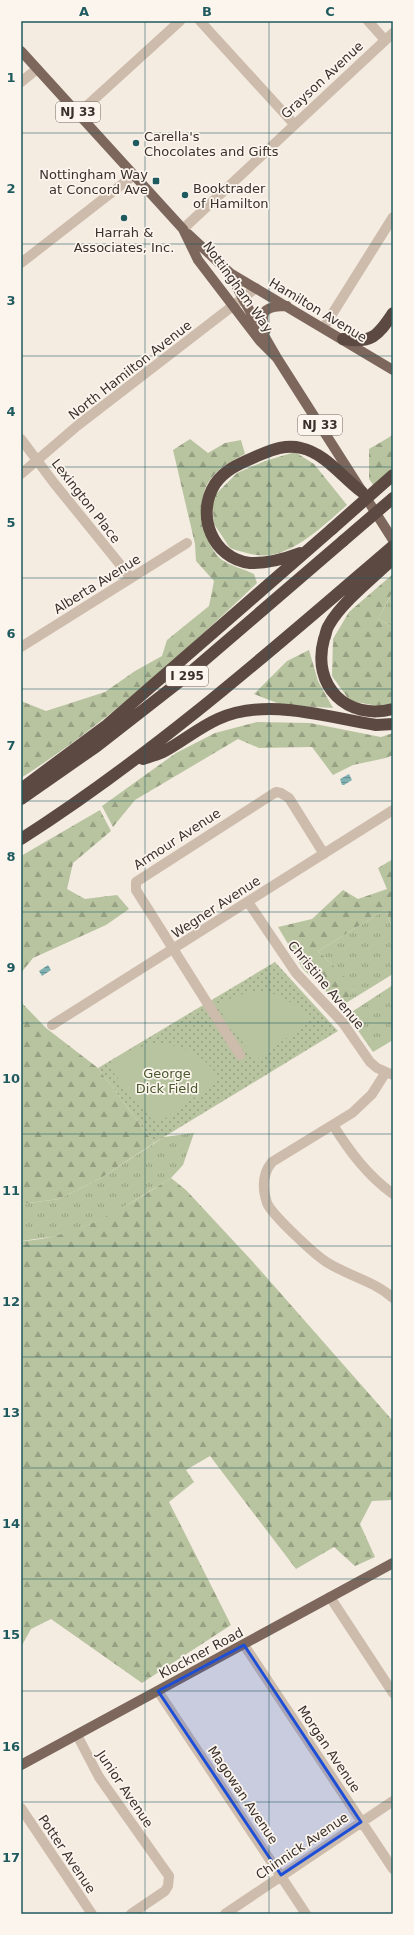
<svg xmlns="http://www.w3.org/2000/svg" width="414" height="1935" font-family="'DejaVu Sans',sans-serif">
<style>
.grass{fill:url(#grass-tufts)}
.forest{fill:url(#forest-firs)}
.park{fill:url(#park-dots)}
.garden{fill:#b8c4a0}
.water{fill:url(#water-rules)}
.lines{fill:none;stroke-linecap:round;stroke-linejoin:round}
.minor{stroke:#cdbbac;stroke-width:10}
.major{stroke:#7d675c;stroke-width:10}
.highway{stroke:#5c4a42;stroke-width:12}
.highway-bridge{stroke:#5c4a42;stroke-width:12}
.marked{fill:#1d4ed8;fill-opacity:0.2;stroke:#1d4ed8;stroke-width:3;stroke-linejoin:round}
.grid{fill:none;stroke:#1f5a5e;stroke-width:1;stroke-opacity:0.55}
.poi-dot{fill:#1f5a5e;stroke:#fbf5ee;stroke-width:1.5}
.labels{text-anchor:middle;dominant-baseline:central;stroke-width:3.5;stroke-linejoin:round;paint-order:stroke}
.shield{fill:#fbf5ee;stroke:#756b66;stroke-width:1}
.shield-label{font-size:12px;font-weight:bold;fill:#3b302b}
.street-label{font-size:13px;fill:#3b302b;stroke:#fbf5ee}
.poi-label{font-size:13px;fill:#3b302b;stroke:#fbf5ee;text-anchor:start}
.park-label{font-size:13px;fill:#4a5a2e;stroke:#fbf5ee}
.neatline{fill:none;stroke:#1f5a5e;stroke-width:1.5}
.grid-label{font-size:13px;text-anchor:middle;font-weight:bold;fill:#1f5a5e}
</style>
<defs>
<pattern id="grass-tufts" width="24" height="20" patternUnits="userSpaceOnUse"><rect width="24" height="20" fill="#b8c4a0"/><path d="M3 7l-1-3M5 7V3M7 7l1-3M15 17l-1-3M17 17v-4M19 17l1-3" fill="none" stroke="#97a083"/></pattern>
<pattern id="forest-firs" width="22" height="20" patternUnits="userSpaceOnUse"><rect width="22" height="20" fill="#b8c4a0"/><path d="M5 1l3.5 6h-7zM16 11l3.5 6h-7z" fill="#97a083"/></pattern>
<pattern id="park-dots" width="8" height="8" patternUnits="userSpaceOnUse"><rect width="8" height="8" fill="#b8c4a0"/><path d="M2 2h.1M6 6h.1" fill="none" stroke="#97a083" stroke-width="1.8" stroke-linecap="round"/></pattern>
<pattern id="water-rules" width="6" height="5" patternUnits="userSpaceOnUse"><rect width="6" height="5" fill="#7fb0b2"/><path d="M0 2.5h6" fill="none" stroke="#699091"/></pattern>
</defs>
<rect width="100%" height="100%" fill="#f4ebe1"/>
<!-- grass -->
<path class="grass" d="M393 591V627L378 619Z
M385 910 393 929V974L341 1006 355 988 318 951Z
M393 985V1040L373 1052 347 1015Z
M194 1133 183 1165 171 1178 109 1216 65 1235 21 1241V1204L59 1199 101 1178 164 1137Z"/>
<!-- forest -->
<path class="forest" d="M393 435V469L374 486 369 479V449Z
M190 439 208 453 225 443 241 440 245 454C232 461 219 467 210 480 195 499 203 545 222 560 231 566 244 569 254 574L257 583C183 653 107 723 21 778V701L46 711 105 692 135 671 162 656 167 640 209 606 214 581 196 561 195 544 173 450Z
M295 452 314 464 347 505C325 524 290 560 257 555 248 554 239 551 230 548L214 524 212 498 237 473 265 461Z
M393 574V591L378 619 393 627V703L384 707 350 701 332 676 333 639 349 612Z
M309 650 318 681 333 708 282 705 254 694 287 661Z
M257 722 310 723 381 737 393 733V755L386 758 353 765 333 775 312 747 259 748 238 739 135 800 113 827 102 806 176 753 215 733Z
M100 810 111 831 73 863 67 889 85 899 117 895 129 909 106 925 33 958 21 973V856Z
M393 859V929L385 910 318 951 356 988 341 1006 303 969 278 927 312 919 343 890 358 899 387 889 378 868Z
M21 1002 46 1028 98 1068 154 1143 101 1178 59 1199 21 1204Z
M171 1178 186 1190 253 1262 393 1421V1502L392 1500 372 1501 360 1524 375 1557 355 1566 334 1547 296 1569 210 1456 186 1470 194 1482 169 1502 231 1625 142 1683 51 1619 31 1629 21 1647V1241C79 1238 123 1208 171 1178Z"/>
<!-- park -->
<path class="park" d="M275 962 338 1031 154 1143 98 1068Z"/>
<!-- garden -->
<path class="garden" d="M256 991C280 992 294 1003 311 1020L258 1059 254 1058 216 1005 236 996Z
M150 1044C180 1042 204 1054 220 1079L160 1122 153 1121 108 1066 128 1051Z"/>
<!-- water -->
<path class="water" d="M349 774 352 780 344 785H342L340 779Z
M48 965 51 970 42 976 39 971Z"/>
<g class="lines">
<!-- minor -->
<path class="minor" d="M200 21 294 124
M368 21 385 40
M21 82 37 69
M79 113 180 21
M183 229 393 33
M21 263 134 175
M324 327 393 217
M21 439 54 483 131 578
M21 474 77 426 256 288
M21 647 187 543
M248 902 296 973 343 1023 370 1062 377 1068 393 1075
M52 1025 393 810
M240 1055 136 890V882L276 792 281 793 289 798 324 854
M386 1072 372 1094 352 1113 272 1162C262 1174 262 1188 267 1203 272 1215 316 1256 328 1263 349 1276 374 1281 393 1298
M333 1125C350 1152 367 1175 393 1194
M330 1597 393 1693
M244 1645 393 1869
M158 1691 306 1914
M77 1735 99 1777 169 1876 168 1886 165 1891 131 1914
M21 1808 92 1914
M225 1914 393 1801"/>
<!-- major -->
<path class="major" d="M21 51 183 229 198 260 260 341 277 358
M188 234 230 273 393 370
M230 273 243 299 277 358 393 540
M266 330C257 309 269 306 287 306
M21 1765 393 1563"/>
<!-- highway -->
<path class="highway" d="M343 339C371 344 378 336 393 313
M300 553C284 559 268 564 250 563 213 559 195 515 215 484 225 469 241 463 257 456 272 450 285 444 301 448 325 453 343 478 362 492
M393 559C374 577 341 603 329 625 326 629 326 635 324 639 311 686 347 721 393 709
M143 759C149 757 156 755 163 752 182 742 198 728 218 719 267 697 325 717 376 725L393 724
M21 789 107 725 332 529
M21 799 97 746 179 682 343 541
M21 839C154 754 273 649 393 546"/>
<!-- highway-bridge -->
<path class="highway-bridge" d="M332 529 393 475
M343 541 393 498"/>
</g>
<!-- marked area -->
<path class="marked" d="M244 1645 361 1822 281 1875 158 1691Z"/>
<!-- grid -->
<path class="grid" d="M145 21V1914M269 21V1914M21 133H393M21 244H393M21 356H393M21 467H393M21 578H393M21 689H393M21 801H393M21 912H393M21 1023H393M21 1134H393M21 1246H393M21 1357H393M21 1468H393M21 1579H393M21 1691H393M21 1802H393"/>
<!-- markers -->
<g class="poi-dot">
<circle cx="136" cy="143" r="4"/>
<rect x="152" y="177" width="8" height="8" rx="2"/>
<circle cx="185" cy="195" r="4"/>
<circle cx="124" cy="218" r="4"/>
</g>
<g class="labels">
<!-- shield labels -->
<g class="shield">
<rect x="56" y="102" width="44" height="20" rx="3"/>
<rect x="298" y="415" width="44" height="20" rx="3"/>
<rect x="166" y="666" width="42" height="20" rx="3"/>
</g>
<g class="shield-label">
<text x="78" y="112">NJ 33</text>
<text x="320" y="425">NJ 33</text>
<text x="187" y="676">I 295</text>
</g>
<!-- street labels -->
<g class="street-label">
<text transform="translate(322 80) rotate(-43)">Grayson Avenue</text>
<text transform="translate(238 287) rotate(54)">Nottingham Way</text>
<text transform="translate(318 310) rotate(31)">Hamilton Avenue</text>
<text transform="translate(130 370) rotate(-38)">North Hamilton Avenue</text>
<text transform="translate(86 501) rotate(52)">Lexington Place</text>
<text transform="translate(97 584) rotate(-32)">Alberta Avenue</text>
<text transform="translate(177 839) rotate(-33)">Armour Avenue</text>
<text transform="translate(216 907) rotate(-33)">Wegner Avenue</text>
<text transform="translate(326 985) rotate(50)">Christine Avenue</text>
<text transform="translate(201 1653) rotate(-28)">Klockner Road</text>
<text transform="translate(329 1749) rotate(56)">Morgan Avenue</text>
<text transform="translate(125 1789) rotate(56)">Junior Avenue</text>
<text transform="translate(243 1795) rotate(56)">Magowan Avenue</text>
<text transform="translate(302 1846) rotate(-34)">Chinnick Avenue</text>
<text transform="translate(67 1854) rotate(56)">Potter Avenue</text>
</g>
<!-- poi labels -->
<g class="poi-label">
<text x="144" y="136">Carella's<tspan x="144" dy="15">Chocolates and Gifts</tspan></text>
<text x="148" y="174" text-anchor="end">Nottingham Way<tspan x="148" dy="15">at Concord Ave</tspan></text>
<text x="193" y="188">Booktrader<tspan x="193" dy="15">of Hamilton</tspan></text>
<text x="124" y="232" text-anchor="middle">Harrah &amp;<tspan x="124" dy="15">Associates, Inc.</tspan></text>
</g>
<!-- park labels -->
<g class="park-label">
<text x="167" y="1073">George<tspan x="167" dy="15">Dick Field</tspan></text>
</g>
</g>
<!-- border -->
<rect width="414" height="1935" fill="none" stroke="#fbf5ee" stroke-width="44"/>
<rect x="22" y="22" width="370" height="1891" class="neatline"/>
<g class="grid-label">
<text x="84" y="16">A</text>
<text x="207" y="16">B</text>
<text x="330" y="16">C</text>
<text x="11" y="82">1</text>
<text x="11" y="193">2</text>
<text x="11" y="305">3</text>
<text x="11" y="416">4</text>
<text x="11" y="527">5</text>
<text x="11" y="638">6</text>
<text x="11" y="750">7</text>
<text x="11" y="861">8</text>
<text x="11" y="972">9</text>
<text x="11" y="1083">10</text>
<text x="11" y="1195">11</text>
<text x="11" y="1306">12</text>
<text x="11" y="1417">13</text>
<text x="11" y="1528">14</text>
<text x="11" y="1639">15</text>
<text x="11" y="1751">16</text>
<text x="11" y="1862">17</text>
</g>
</svg>
